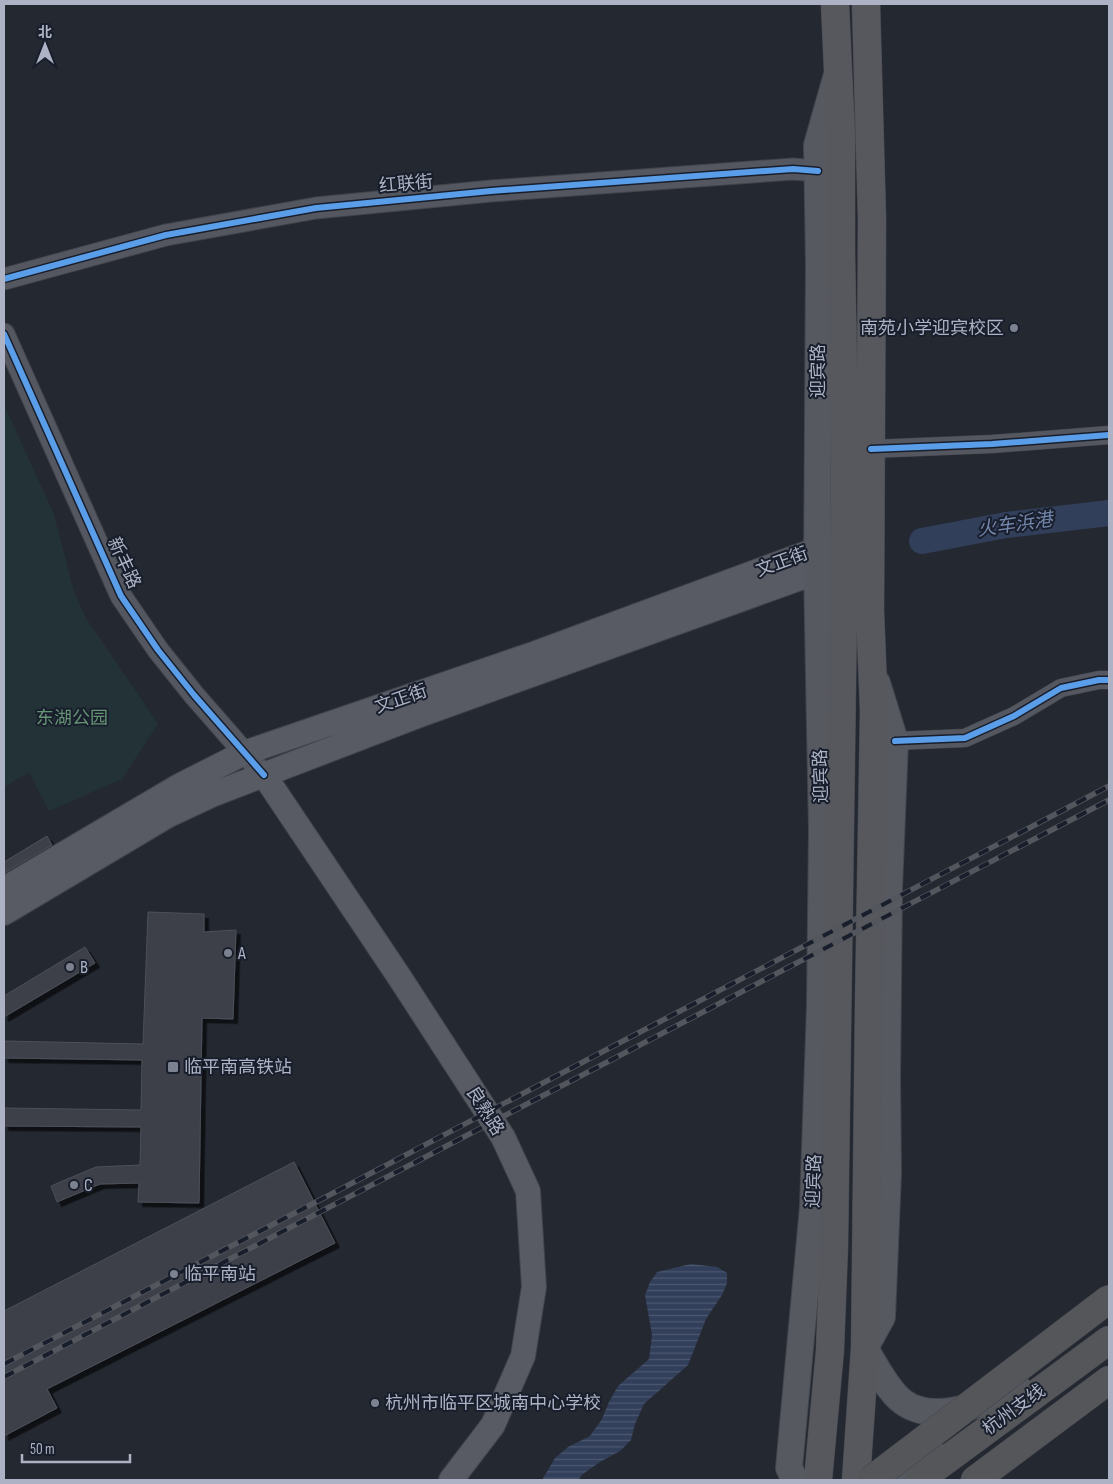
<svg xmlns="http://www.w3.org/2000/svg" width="1113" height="1484" font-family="'Sofia Sans Condensed','Noto Sans SC',sans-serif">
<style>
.park{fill:#223237}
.water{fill:url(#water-rules)}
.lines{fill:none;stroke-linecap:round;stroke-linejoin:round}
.river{stroke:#323f5a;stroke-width:26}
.building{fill:#3c4048;stroke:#4c505a;filter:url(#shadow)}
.minor-casing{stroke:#40434a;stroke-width:19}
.tertiary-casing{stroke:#40434a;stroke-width:23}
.secondary-casing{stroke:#40434a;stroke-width:26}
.primary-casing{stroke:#41454e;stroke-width:28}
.trunk-casing{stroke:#41444d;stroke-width:29}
.motorway-casing{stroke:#41444d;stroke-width:29}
.minor{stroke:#545760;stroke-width:18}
.tertiary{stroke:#545760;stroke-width:21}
.secondary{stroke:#585b64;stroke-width:24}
.primary{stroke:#575961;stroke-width:26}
.trunk{stroke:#56585d;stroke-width:28}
.motorway{stroke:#545659;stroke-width:28}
.rail-casing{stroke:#53565c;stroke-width:5.5}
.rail{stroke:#181e2b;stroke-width:4;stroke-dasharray:11;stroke-linecap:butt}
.motorway-bridge-casing{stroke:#41444d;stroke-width:29;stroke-linecap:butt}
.motorway-bridge{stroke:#545659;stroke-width:28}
.cycleway-casing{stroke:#181e2b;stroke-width:9}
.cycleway{stroke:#5a9eea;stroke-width:6}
.poi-dot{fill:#7d8291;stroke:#181e2b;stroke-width:2}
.labels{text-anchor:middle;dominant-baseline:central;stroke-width:4;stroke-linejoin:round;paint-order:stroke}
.street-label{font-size:18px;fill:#adb3c4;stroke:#181e2b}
.poi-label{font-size:18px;fill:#adb3c4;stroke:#181e2b;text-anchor:start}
.park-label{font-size:18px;fill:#659374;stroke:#181e2b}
.water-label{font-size:19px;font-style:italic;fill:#7487ac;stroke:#181e2b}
</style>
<defs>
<pattern id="water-rules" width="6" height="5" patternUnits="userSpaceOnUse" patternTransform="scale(1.25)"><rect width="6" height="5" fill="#323f5a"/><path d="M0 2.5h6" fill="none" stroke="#4d5870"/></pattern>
<filter id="shadow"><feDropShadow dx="4.5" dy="4.5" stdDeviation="0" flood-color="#0009"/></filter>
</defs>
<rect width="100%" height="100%" fill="#242831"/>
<!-- park -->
<path class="park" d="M4 405 54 514 74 592 86 618 158 724 122 779 49 811 29 772 4 787Z"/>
<!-- water -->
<path class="water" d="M691 1264 717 1267 727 1273V1283L722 1295 706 1319 688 1365 644 1404 635 1424 631 1440 620 1451 600 1462 583 1474 578 1480H542L555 1458 568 1447 590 1436 602 1419 609 1402 618 1386 649 1359 652 1335 645 1295 650 1282 657 1272Z"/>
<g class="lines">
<!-- river -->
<path class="river" d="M922 541 1006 525 1109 513"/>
</g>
<!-- building -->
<path class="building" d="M47 836 52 845 4 873V862Z
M148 912 204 914V932L236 930 233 1019 202 1018 199 1203 138 1202 139 1183 100 1184 57 1202 51 1186 96 1167 140 1165 141 1127 4 1126V1108L141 1110 142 1060 4 1058V1041L143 1044Z
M85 947 95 963 4 1017V996Z
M294 1162 335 1243 47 1389 57 1408 4 1436V1311Z"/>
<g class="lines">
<!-- minor casing -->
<g class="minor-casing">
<path id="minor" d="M871 449 992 444 1109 435
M895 741 965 738 1014 716 1061 688 1099 680H1109"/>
</g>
<!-- tertiary casing -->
<g class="tertiary-casing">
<path id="tertiary" d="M4 279 166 235 316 208 491 191 793 169 818 171
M4 334 121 596 158 650 194 695 264 775"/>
</g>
<!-- secondary casing -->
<g class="secondary-casing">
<path id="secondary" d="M264 775 400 978 503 1137 528 1191 534 1287 523 1356 493 1425 451 1480
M4 889 179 786 244 753 536 653 818 549
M4 913 167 816 214 794 417 716 817 572"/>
</g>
<!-- primary casing -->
<g class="primary-casing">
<path id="primary" d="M877 683 895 741 889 889 887 1078 888 1173 882 1317 865 1348C874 1364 888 1391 903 1402 936 1426 985 1401 1020 1390
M795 1480 789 1468 813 1207 820 1006 822 830 817 572 819 264 817 145 836 78
M899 1480 934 1454"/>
</g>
<!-- trunk casing -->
<g class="trunk-casing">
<path id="trunk" d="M818 1480 830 1350 834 1246 845 469 841 254V136L835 4
M856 1480 865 1348 869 1003 874 711 870 611 872 219 866 4"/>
</g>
<!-- motorway casing -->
<g class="motorway-casing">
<path id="motorway" d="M919 1480 1109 1340
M975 1480 1109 1380"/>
</g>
<!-- minor -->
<use href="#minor" class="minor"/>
<!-- tertiary -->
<use href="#tertiary" class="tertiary"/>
<!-- secondary -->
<use href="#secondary" class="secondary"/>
<!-- primary -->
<use href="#primary" class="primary"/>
<!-- trunk -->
<use href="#trunk" class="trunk"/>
<!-- motorway -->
<use href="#motorway" class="motorway"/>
<!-- rail casing -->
<g class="rail-casing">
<path id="rail" d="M4 1364 318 1201 1109 786
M4 1377 1109 800"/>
</g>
<!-- rail -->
<use href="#rail" class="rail"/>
<!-- motorway-bridge casing -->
<g class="motorway-bridge-casing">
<path id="motorway-bridge" d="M871 1480 1109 1299"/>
</g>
<!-- motorway-bridge -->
<use href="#motorway-bridge" class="motorway-bridge"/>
<!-- cycleway casing -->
<g class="cycleway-casing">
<path id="cycleway" d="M4 279 166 235 316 208 491 191 793 169 818 171
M4 334 121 596 158 650 194 695 264 775
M871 449 992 444 1109 435
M895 741 965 738 1014 716 1061 688 1099 680H1109"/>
</g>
<!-- cycleway -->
<use href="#cycleway" class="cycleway"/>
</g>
<!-- markers -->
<g class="poi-dot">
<circle cx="1014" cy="328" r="5"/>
<circle cx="228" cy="953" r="5"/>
<circle cx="70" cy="967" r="5"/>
<rect x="167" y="1061" width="12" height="12" rx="2.5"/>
<circle cx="74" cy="1185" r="5"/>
<circle cx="174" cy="1274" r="5"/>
<circle cx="375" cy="1403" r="5"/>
</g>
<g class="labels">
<!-- street labels -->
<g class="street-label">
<text transform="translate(406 184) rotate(-5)">红联街</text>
<text transform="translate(818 371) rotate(-90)">迎宾路</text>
<text transform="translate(782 562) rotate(-20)">文正街</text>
<text transform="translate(124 563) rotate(65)">新丰路</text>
<text transform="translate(401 699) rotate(-19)">文正街</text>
<text transform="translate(821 776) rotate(-91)">迎宾路</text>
<text transform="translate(485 1111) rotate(58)">良熟路</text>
<text transform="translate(814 1181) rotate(-88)">迎宾路</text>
<text transform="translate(1014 1410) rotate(-36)">杭州支线</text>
</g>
<!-- poi labels -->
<g class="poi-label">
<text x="1004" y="328" text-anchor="end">南苑小学迎宾校区</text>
<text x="238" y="953">A</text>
<text x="80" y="967">B</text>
<text x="184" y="1067">临平南高铁站</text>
<text x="84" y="1185">C</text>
<text x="184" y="1274">临平南站</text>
<text x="385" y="1403">杭州市临平区城南中心学校</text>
</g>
<!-- park labels -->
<g class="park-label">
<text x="72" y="718">东湖公园</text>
</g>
<!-- water labels -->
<g class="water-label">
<text transform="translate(1015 525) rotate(-8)">火车浜港</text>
</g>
</g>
<!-- border -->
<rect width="1113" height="1484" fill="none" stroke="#adb3c4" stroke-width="10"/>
<!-- north arrow -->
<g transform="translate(45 45)" stroke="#181e2b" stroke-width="4" paint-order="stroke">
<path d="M0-4L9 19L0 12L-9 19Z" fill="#adb3c4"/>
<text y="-8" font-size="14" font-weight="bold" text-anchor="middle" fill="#adb3c4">北</text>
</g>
<!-- scale -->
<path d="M22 1454v8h108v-8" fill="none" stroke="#adb3c4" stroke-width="2.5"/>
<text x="30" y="1454" font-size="15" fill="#adb3c4" stroke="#181e2b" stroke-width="4" paint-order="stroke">50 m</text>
</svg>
